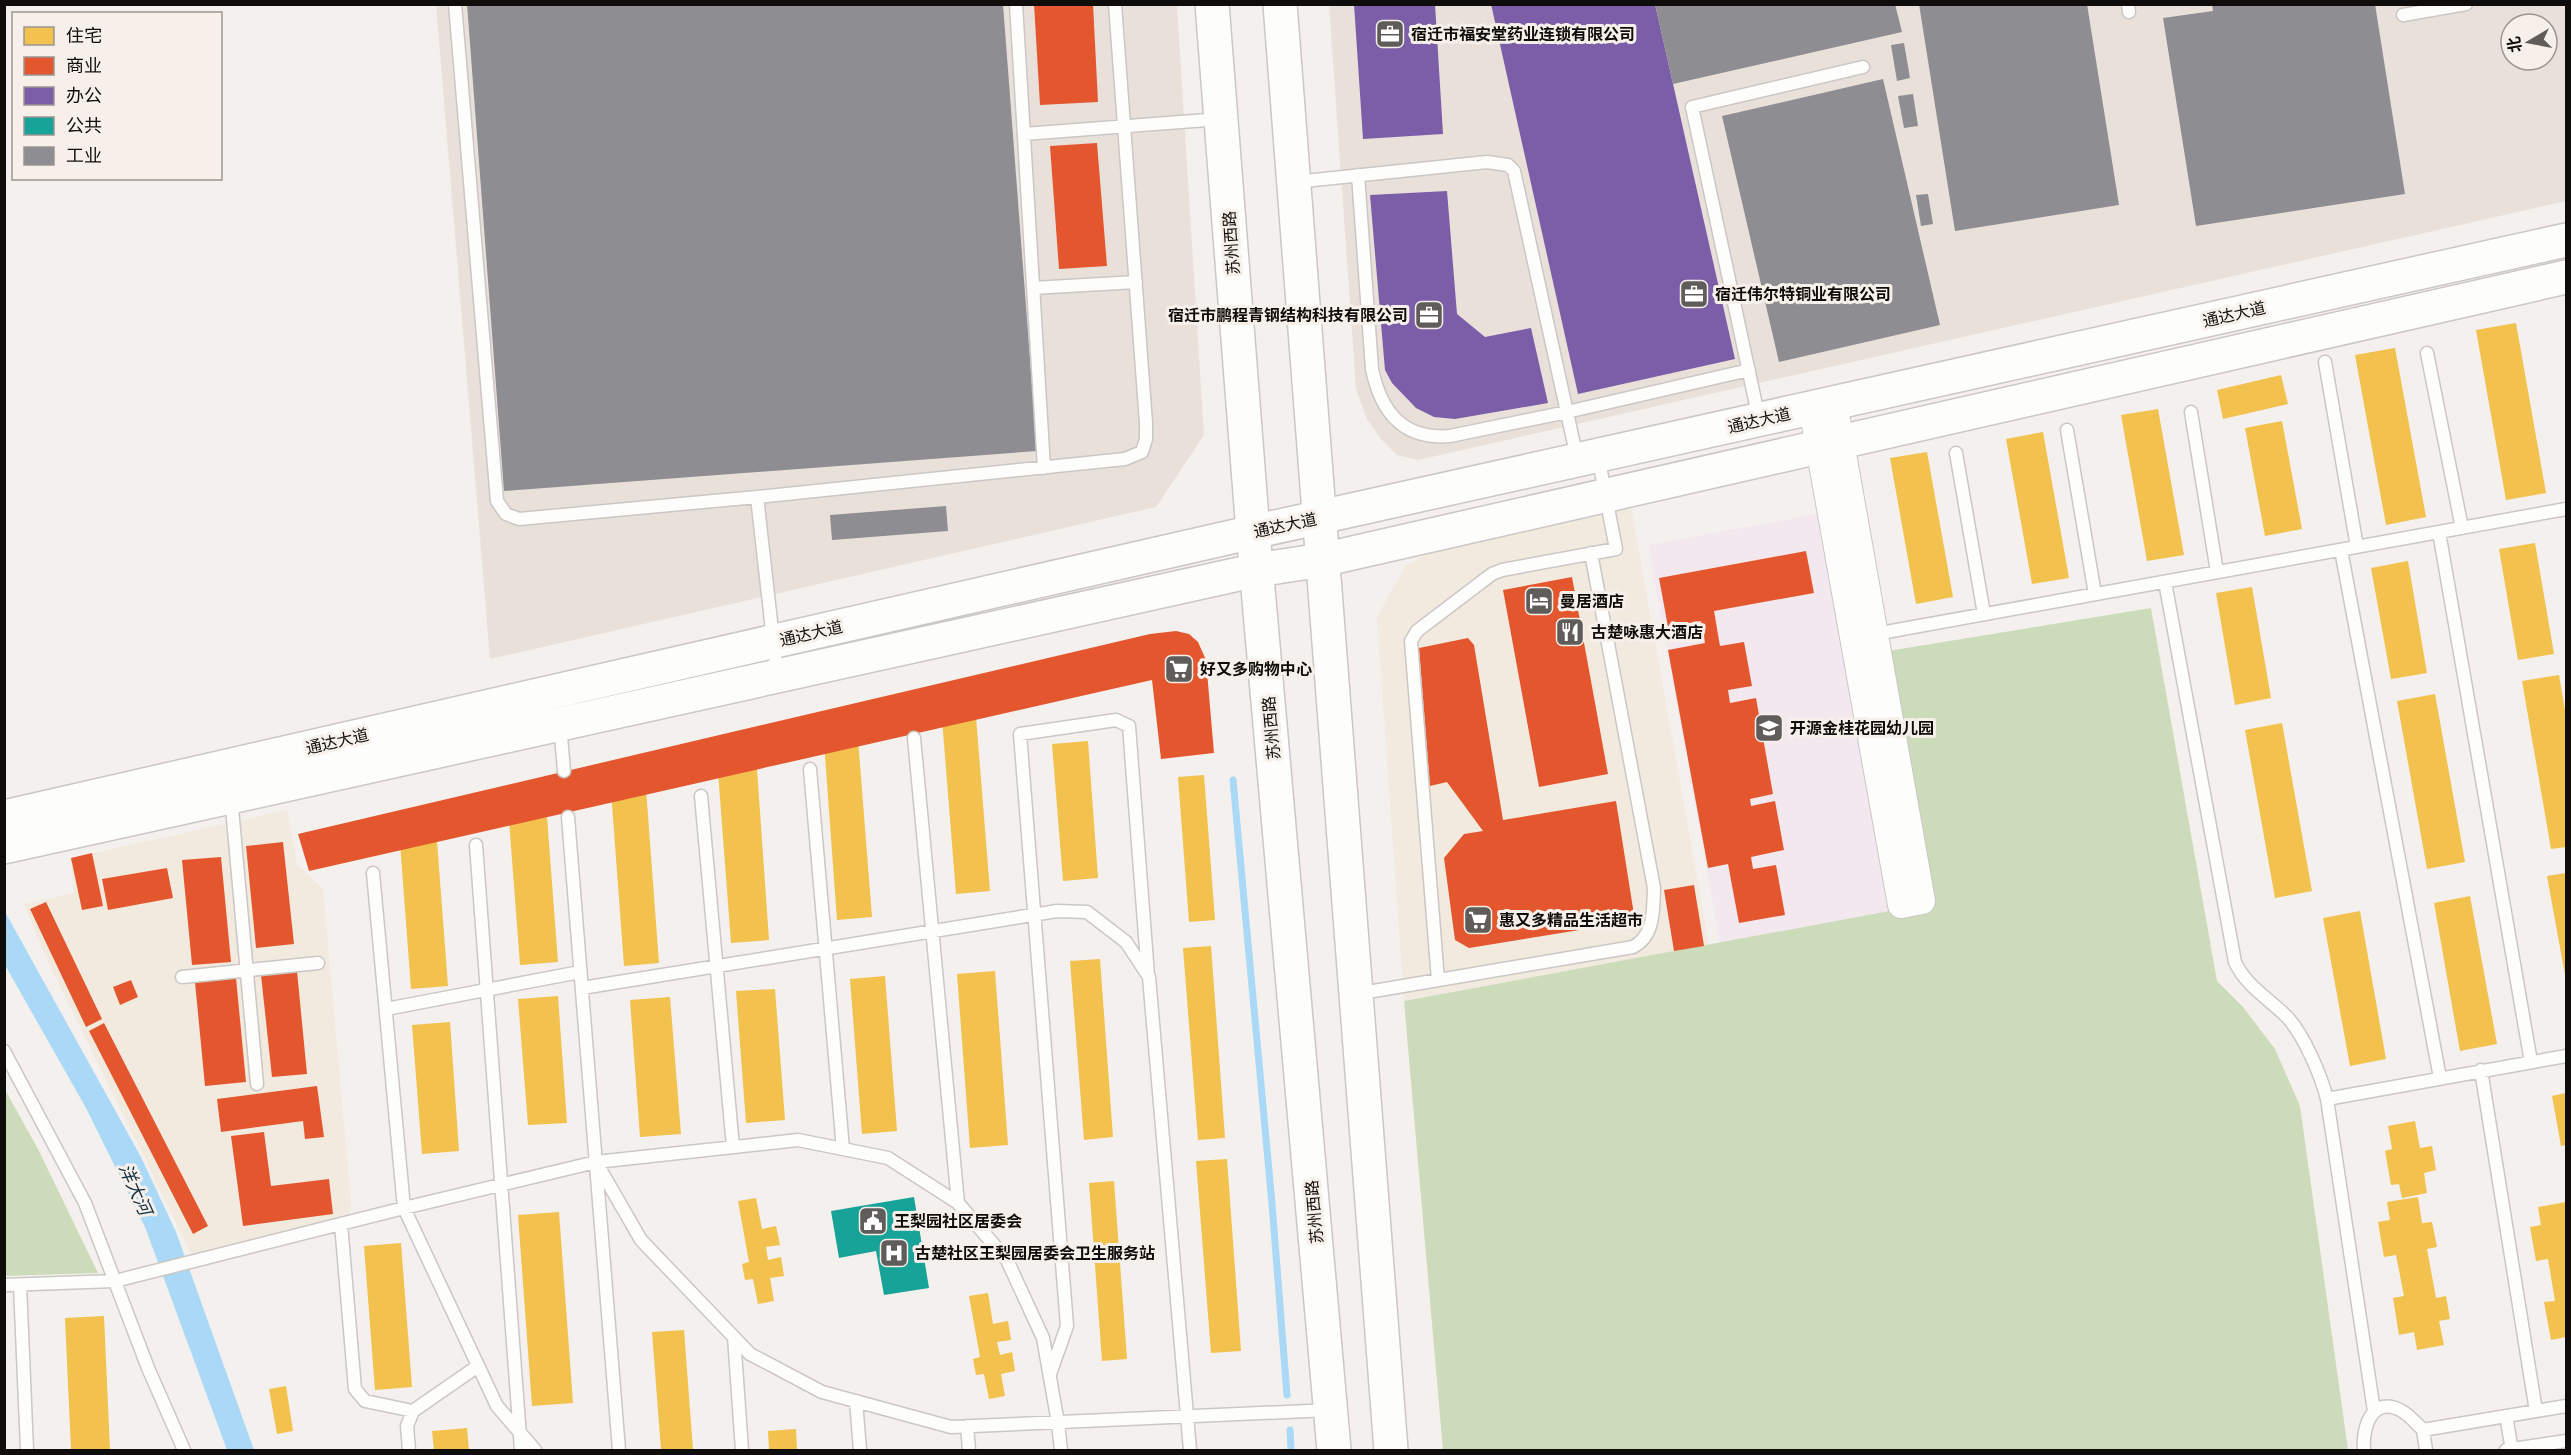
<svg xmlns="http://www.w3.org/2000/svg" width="2571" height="1455" font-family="'Open Sans','Noto Sans SC',sans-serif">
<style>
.commercial{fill:#f2eade}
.built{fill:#eae0da;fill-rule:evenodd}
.education{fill:#f4e8ef}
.green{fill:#ccdcba}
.water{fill:#a9d9f7}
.homes{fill:#f2c14e}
.shops{fill:#e4572e}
.offices{fill:#7b5ea7}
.public{fill:#17a398}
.industry{fill:#8d8d92}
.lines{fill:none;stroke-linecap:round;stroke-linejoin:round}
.stream{stroke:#a9d9f7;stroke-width:7}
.service-casing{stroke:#cac7c5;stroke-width:15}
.minor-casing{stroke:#cac7c5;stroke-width:28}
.secondary-casing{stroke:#cac7c5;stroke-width:36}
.service{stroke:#fdfdfc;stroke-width:12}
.minor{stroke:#fdfdfc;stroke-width:26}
.secondary{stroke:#fdfdfc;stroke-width:33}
.labels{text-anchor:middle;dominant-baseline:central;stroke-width:6;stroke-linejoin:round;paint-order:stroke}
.poi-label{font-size:16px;font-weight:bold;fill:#0f0d0b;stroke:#f7f0ea;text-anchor:start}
.street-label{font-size:16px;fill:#0f0d0b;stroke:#f7f0ea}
.water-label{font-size:18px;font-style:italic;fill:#103042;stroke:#f7f0ea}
</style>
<rect width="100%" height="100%" fill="#f4f0ed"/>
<!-- commercial -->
<path class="commercial" d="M1631 507 1709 945 1404 1001 1377 617 1405 566 1436 548Z
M287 810 297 864 323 889 351 1202 348 1222 226 1253 213 1248 195 1261 48 962 24 904 74 893 71 858Z"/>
<!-- built -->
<path class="built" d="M436 5H1177L1204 435 1156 507 490 659Z
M1329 5H2566V201L1418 460 1397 455 1381 439 1367 419 1356 389ZM2511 24H2547V60H2511Z"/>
<!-- education -->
<path class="education" d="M1817 514 1889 912 1720 943 1648 545Z"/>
<!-- green -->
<path class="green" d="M2151 608 2217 981 2243 1007 2275 1049 2300 1106 2348 1450H1443L1404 1001 1933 903 1888 651Z
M4 1088 38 1149 98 1273 5 1276Z"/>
<!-- water -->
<path class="water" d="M4 910 141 1157 176 1232 254 1450H227L145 1227 86 1108 5 965Z"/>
<!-- homes -->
<path class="homes" d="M2516 323 2546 493 2506 500 2476 330Z
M2395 348 2426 517 2386 525 2355 355Z
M2281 375 2288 404 2223 419 2217 390Z
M2158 409 2184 555 2147 561 2121 415Z
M2282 421 2302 529 2265 536 2245 428Z
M2043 432 2069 578 2032 584 2006 439Z
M1927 452 1953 597 1916 604 1890 458Z
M2535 543 2554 654 2518 660 2499 549Z
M2408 561 2427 673 2391 679 2371 568Z
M2252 587 2271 698 2235 705 2216 593Z
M2559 675 2566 716V847L2551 849 2522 681Z
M2435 694 2465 862 2427 869 2397 701Z
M976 717 990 891 956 894 942 719Z
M2282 723 2312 891 2275 898 2245 730Z
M858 739 872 917 837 920 824 742Z
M1088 741 1098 878 1063 881 1052 744Z
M757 769 769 940 731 943 718 772Z
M1204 775 1215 920 1189 922 1178 777Z
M646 789 659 963 624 966 611 791Z
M547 817 558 962 520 965 509 820Z
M437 841 448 986 411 989 400 843Z
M2566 873V975H2565L2547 876Z
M2470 896 2497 1044 2460 1051 2434 903Z
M2360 911 2386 1059 2350 1066 2323 918Z
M1211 946 1225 1138 1198 1140 1183 948Z
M1100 959 1113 1137 1084 1140 1070 961Z
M995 971 1008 1145 970 1148 957 974Z
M885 976 897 1131 862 1134 850 979Z
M775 989 785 1120 746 1123 736 991Z
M558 996 567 1123 528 1125 518 999Z
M670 997 681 1134 640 1137 630 1000Z
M450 1022 459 1151 422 1154 412 1025Z
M2566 1093V1145L2561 1146 2552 1096Z
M2415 1121 2420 1148 2432 1146 2436 1170 2424 1173 2427 1193 2402 1198 2399 1184 2391 1185 2385 1151 2392 1149 2388 1126Z
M1227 1159 1241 1351 1211 1353 1196 1161Z
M1114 1181 1127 1359 1102 1361 1089 1183Z
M2418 1197 2422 1223 2432 1222 2437 1247 2427 1249 2436 1298 2446 1296 2450 1319 2439 1321 2444 1345 2417 1350 2414 1332 2399 1335 2393 1298 2404 1296 2396 1255 2384 1257 2378 1222 2390 1220 2387 1202Z
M756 1198 762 1229 776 1226 780 1245 766 1247 768 1260 781 1257 784 1276 770 1278 774 1301 758 1304 753 1279 745 1280 742 1264 749 1262 738 1201Z
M2566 1202V1337L2551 1340 2544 1302 2555 1301 2548 1259 2536 1261 2530 1227 2541 1225 2538 1207Z
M559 1212 573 1403 532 1406 518 1215Z
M401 1243 412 1387 375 1390 364 1246Z
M988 1293 993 1324 1008 1321 1011 1340 997 1342 1000 1355 1012 1352 1015 1371 1001 1374 1005 1396 989 1399 984 1374 976 1375 973 1359 980 1357 969 1296Z
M104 1316 110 1450H71L65 1318Z
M684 1330 693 1450H661L652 1332Z
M286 1386 293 1431 277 1434 269 1389Z
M467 1428 469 1450H434L432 1431Z
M796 1429 797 1450H769L768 1431Z"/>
<!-- shops -->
<path class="shops" d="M1034 4H1093L1098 102 1040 105Z
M1097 143 1107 266 1059 269 1050 146Z
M1806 551 1814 593 1714 611 1720 646 1744 642 1752 686 1728 690 1730 703 1756 698 1773 794 1750 799 1751 806 1775 801 1784 850 1751 857 1753 869 1776 865 1785 915 1739 923 1728 864 1708 868 1668 650 1705 643 1701 621 1668 627 1659 578Z
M1572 577 1608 774 1539 787 1503 590Z
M1176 631 1189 634 1198 642 1206 660 1214 753 1161 759 1152 680 309 871 298 834 1150 634Z
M1468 638 1474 645 1503 820 1616 801 1635 921 1469 948 1455 940 1444 858 1464 834 1483 831 1447 782 1430 786 1419 648Z
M283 842 294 944 256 948 246 846Z
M92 853 103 906 82 910 71 858Z
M221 857 231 962 192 965 182 860Z
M167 868 173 898 108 910 102 879Z
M1694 885 1704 946 1674 951 1664 890Z
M46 902 102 1019 86 1027 30 909Z
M297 971 307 1074 272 1077 261 975Z
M236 978 246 1082 205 1086 195 982Z
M131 980 138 997 120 1005 113 987Z
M104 1023 208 1226 193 1234 89 1031Z
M317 1086 324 1137 305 1139 303 1121 221 1132 217 1099Z
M264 1132 271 1186 329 1179 333 1214 243 1226 231 1136Z"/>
<!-- offices -->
<path class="offices" d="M1354 4H1435L1443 134 1363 139Z
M1491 4H1655L1735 359 1578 394Z
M1447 191 1457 314 1485 337 1531 328 1548 403 1455 419 1434 417 1416 408 1392 383 1385 370 1370 195Z"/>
<!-- public -->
<path class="public" d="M914 1197 929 1288 884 1295 876 1251 839 1258 831 1211Z"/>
<!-- industry -->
<path class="industry" d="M467 4H1003L1037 451 504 491Z
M1655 4H1895L1902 32 1673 84Z
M1919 4H2087L2119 205 1955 231Z
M2212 4H2375L2405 194 2196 226 2163 18 2213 11Z
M1904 43 1910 78 1897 81 1891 45Z
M1883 79 1940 325 1779 362 1722 116Z
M1913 94 1918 126 1904 128 1898 96Z
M1928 194 1933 224 1921 226 1916 195Z
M946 506 948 531 832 540 830 515Z"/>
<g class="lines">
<!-- stream -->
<path class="stream" d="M1233 780 1272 1204 1287 1395
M1290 1430 1291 1450"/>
<!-- service casing -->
<g class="service-casing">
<path id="service" d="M455 4 497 501 506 514 519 519 757 497
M1016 4 1044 468
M2128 4 2129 12
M2403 15 2466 4
M1024 134 1220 119
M1358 175 1372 369C1381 412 1403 440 1450 436L1567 412 1749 370
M1295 182 1487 162 1508 165 1514 171 1577 458
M1033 288 1136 282
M2427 353 2462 528
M2325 362 2357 547
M2191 412 2217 572
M1759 419 1692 107 1863 67
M2067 430 2095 594
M1956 453 1984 614
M2439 532 2531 1062
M2341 550 2440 1078
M2165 582 2235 962C2246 986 2268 998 2286 1016 2303 1033 2321 1075 2327 1099L2374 1411
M1875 634 2566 509
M777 675 757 497 1125 459 1142 452 1146 439V423L1115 4
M560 724 564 771
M914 738 958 1203
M810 769 843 1149
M701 796 733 1147
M231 797 257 1084
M568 817 619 1450
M476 845 521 1450
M373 873 404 1208 497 1406 535 1450
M182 977 318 963
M1438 980 1411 641 1417 631 1492 574 1502 570 1616 549 1598 456
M582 988 1057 911 1087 912 1126 942 1149 977 1190 1450
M1356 994 1633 947C1655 936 1653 909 1654 888L1591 553
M386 1009 580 972
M4 1051 85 1203 148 1368 184 1450
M2481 1070 2536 1411
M2327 1099 2566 1056
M596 1162 641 1240 750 1354 822 1392 951 1427 1330 1410
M341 1224 355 1389 365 1401 413 1411
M4 1285 115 1281 404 1208 596 1162 798 1140 888 1158 958 1203 1007 1260 1043 1338 1058 1423 1061 1450
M20 1285 27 1450
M734 1337 742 1450
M1050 1374 1067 1326 1020 734 1116 720 1129 726 1148 975
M856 1401 860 1450
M2506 1416 2512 1450
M967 1426 969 1450
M2423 1430 2426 1450
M409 1450 407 1426 413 1411 478 1366
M2364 1450C2362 1428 2372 1394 2402 1411 2410 1416 2416 1423 2423 1430L2566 1406
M2506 1450 2566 1441"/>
</g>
<!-- minor casing -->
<g class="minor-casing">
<path id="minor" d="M1812 408 1901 905 1922 901 1834 403"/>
</g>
<!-- secondary casing -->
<g class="secondary-casing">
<path id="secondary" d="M1212 4 1253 532 1334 1450
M1280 4 1391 1450
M4 817 1253 532 2566 240
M4 847 1257 570 1322 560 2566 277"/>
</g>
<!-- service -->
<use href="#service" class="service"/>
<!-- minor -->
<use href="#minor" class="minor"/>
<!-- secondary -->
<use href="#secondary" class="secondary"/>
</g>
<!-- icons -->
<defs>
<g id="office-square" transform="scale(1.5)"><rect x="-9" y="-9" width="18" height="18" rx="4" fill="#5f5c5a" stroke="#f7f0ea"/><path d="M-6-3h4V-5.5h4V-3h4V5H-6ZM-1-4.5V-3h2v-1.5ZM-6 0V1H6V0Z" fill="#fff"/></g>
<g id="hotel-square" transform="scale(1.5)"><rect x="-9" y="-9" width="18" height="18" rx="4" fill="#5f5c5a" stroke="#f7f0ea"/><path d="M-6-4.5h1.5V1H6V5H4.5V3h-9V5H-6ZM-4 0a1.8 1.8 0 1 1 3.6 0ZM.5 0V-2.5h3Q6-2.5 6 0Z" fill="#fff"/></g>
<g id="restaurant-square" transform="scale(1.5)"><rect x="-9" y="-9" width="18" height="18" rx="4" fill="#5f5c5a" stroke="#f7f0ea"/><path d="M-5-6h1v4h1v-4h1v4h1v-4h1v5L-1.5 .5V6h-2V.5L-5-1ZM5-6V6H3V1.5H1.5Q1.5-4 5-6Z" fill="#fff"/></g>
<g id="supermarket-square" transform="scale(1.5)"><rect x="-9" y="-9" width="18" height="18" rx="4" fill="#5f5c5a" stroke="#f7f0ea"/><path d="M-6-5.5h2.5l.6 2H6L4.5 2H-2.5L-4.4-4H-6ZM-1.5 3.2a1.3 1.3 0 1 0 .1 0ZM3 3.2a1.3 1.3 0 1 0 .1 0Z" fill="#fff"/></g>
<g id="school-square" transform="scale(1.5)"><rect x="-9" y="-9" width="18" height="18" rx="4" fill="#5f5c5a" stroke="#f7f0ea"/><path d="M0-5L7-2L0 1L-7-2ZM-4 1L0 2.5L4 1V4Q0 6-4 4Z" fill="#fff"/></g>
<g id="civic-square" transform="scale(1.5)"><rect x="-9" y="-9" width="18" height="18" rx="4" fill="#5f5c5a" stroke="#f7f0ea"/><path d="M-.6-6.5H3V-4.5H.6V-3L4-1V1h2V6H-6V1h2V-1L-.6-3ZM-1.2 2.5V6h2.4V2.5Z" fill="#fff"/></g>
<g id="hospital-square" transform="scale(1.5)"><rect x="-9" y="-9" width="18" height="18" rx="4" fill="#5f5c5a" stroke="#f7f0ea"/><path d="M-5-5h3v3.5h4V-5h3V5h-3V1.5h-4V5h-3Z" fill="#fff"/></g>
</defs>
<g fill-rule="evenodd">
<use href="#office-square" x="1390" y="34"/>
<use href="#office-square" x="1694" y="294"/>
<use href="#office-square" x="1429" y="315"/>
<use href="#hotel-square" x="1539" y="601"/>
<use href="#restaurant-square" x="1570" y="632"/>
<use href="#supermarket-square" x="1179" y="669"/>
<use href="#school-square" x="1769" y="728"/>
<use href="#supermarket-square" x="1478" y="920"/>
<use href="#civic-square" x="873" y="1221"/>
<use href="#hospital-square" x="894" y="1253"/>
</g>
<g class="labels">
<!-- poi labels -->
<g class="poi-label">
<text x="1411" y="34">宿迁市福安堂药业连锁有限公司</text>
<text x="1715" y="294">宿迁伟尔特铜业有限公司</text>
<text x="1408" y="315" text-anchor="end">宿迁市鹏程青钢结构科技有限公司</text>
<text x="1560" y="601">曼居酒店</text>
<text x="1591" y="632">古楚咏惠大酒店</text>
<text x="1200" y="669">好又多购物中心</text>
<text x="1790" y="728">开源金桂花园幼儿园</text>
<text x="1499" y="920">惠又多精品生活超市</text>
<text x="894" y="1221">王梨园社区居委会</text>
<text x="915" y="1253">古楚社区王梨园居委会卫生服务站</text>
</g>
<!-- street labels -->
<g class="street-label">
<text transform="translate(1231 243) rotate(-94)">苏州西路</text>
<text transform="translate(2234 314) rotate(-13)">通达大道</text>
<text transform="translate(1759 420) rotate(-13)">通达大道</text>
<text transform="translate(1285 525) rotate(-12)">通达大道</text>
<text transform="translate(811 633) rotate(-13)">通达大道</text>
<text transform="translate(1271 728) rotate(-95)">苏州西路</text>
<text transform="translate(337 741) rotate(-13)">通达大道</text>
<text transform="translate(1314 1212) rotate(-95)">苏州西路</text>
</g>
<!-- water labels -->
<g class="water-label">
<text transform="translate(136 1189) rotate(66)">洋大河</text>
</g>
</g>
<!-- border -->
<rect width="2571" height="1455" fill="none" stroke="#0f0d0b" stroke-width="12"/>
<!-- legend -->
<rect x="12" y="12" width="210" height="168" fill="#f7f0ea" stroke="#9a9591" stroke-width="1.5"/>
<rect x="24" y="27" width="30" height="18" fill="#f2c14e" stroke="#9a9591" stroke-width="1.5"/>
<text x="66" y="42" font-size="18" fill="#0f0d0b">住宅</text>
<rect x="24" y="57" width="30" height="18" fill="#e4572e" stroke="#9a9591" stroke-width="1.5"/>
<text x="66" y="72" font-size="18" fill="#0f0d0b">商业</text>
<rect x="24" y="87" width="30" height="18" fill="#7b5ea7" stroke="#9a9591" stroke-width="1.5"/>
<text x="66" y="102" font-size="18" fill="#0f0d0b">办公</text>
<rect x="24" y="117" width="30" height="18" fill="#17a398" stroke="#9a9591" stroke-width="1.5"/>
<text x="66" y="132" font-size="18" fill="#0f0d0b">公共</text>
<rect x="24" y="147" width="30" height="18" fill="#8d8d92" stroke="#9a9591" stroke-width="1.5"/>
<text x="66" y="162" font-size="18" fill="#0f0d0b">工业</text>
<!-- north arrow -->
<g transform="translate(2529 42) rotate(260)"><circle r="28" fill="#f7f0ea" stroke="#9a9591" stroke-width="1.5"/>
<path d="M0-4.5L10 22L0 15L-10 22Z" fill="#5f5c5a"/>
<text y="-9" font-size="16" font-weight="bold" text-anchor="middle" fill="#0f0d0b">北</text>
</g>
</svg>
